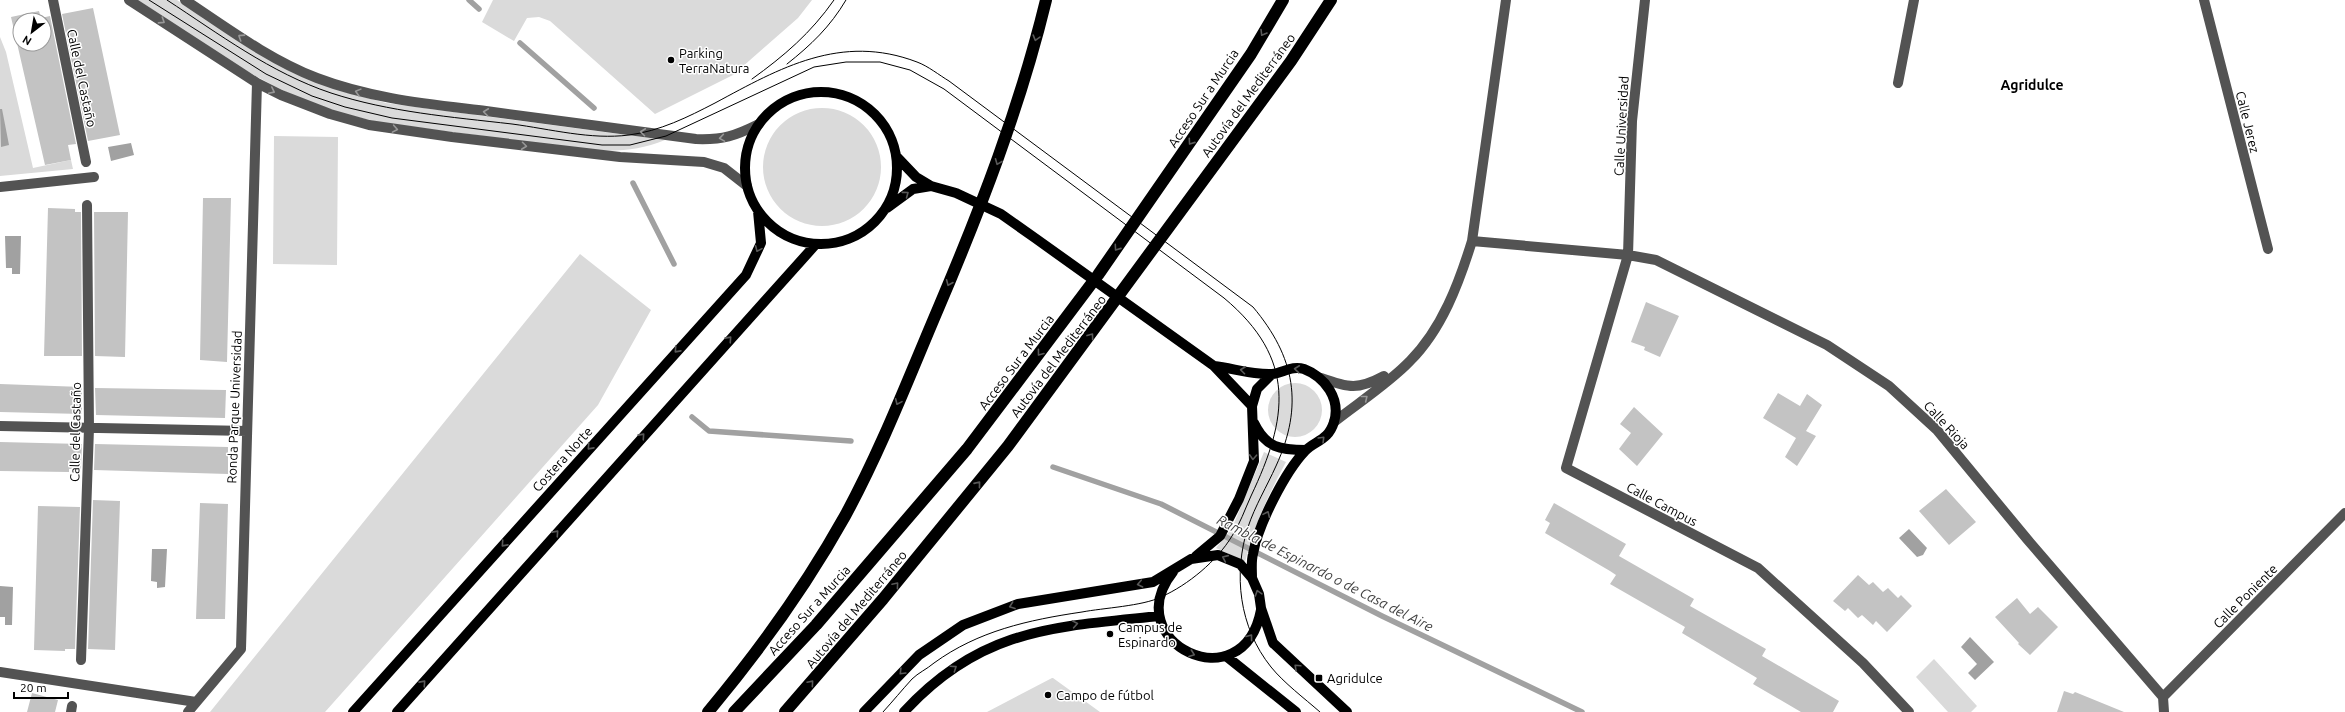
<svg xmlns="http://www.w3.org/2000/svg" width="2345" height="712" font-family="Ubuntu,sans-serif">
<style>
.green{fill:#dadada}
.water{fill:#a1a1a1}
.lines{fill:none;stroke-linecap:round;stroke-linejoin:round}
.stream{stroke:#a1a1a1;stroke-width:5.5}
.building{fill:#c3c3c3;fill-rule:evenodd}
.minor{stroke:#535353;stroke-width:10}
.major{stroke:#000;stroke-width:10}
.highway{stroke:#000;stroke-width:12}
.tram{stroke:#000;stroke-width:1}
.oneway{stroke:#989898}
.oneway2{stroke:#595959}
.poi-dot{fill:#000;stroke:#fff;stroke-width:1.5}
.labels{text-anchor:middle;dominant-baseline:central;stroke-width:3;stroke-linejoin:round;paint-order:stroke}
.poi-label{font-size:13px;fill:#000;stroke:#fff;text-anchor:start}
.street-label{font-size:13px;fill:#000;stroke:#fff}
.neighbourhood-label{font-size:14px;font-weight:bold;fill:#000;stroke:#fff}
.water-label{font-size:14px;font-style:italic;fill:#424242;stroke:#fff}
</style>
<rect width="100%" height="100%" fill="#fff"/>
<!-- green -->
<path class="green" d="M138 0H177L253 50 338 90 386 103 665 140C640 150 619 152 592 150L382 123C361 118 340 113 320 106 254 82 196 38 138 0Z
M493 0H812L798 18 733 75 655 114 550 21 539 17 527 18 514 41 482 22Z
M0 37 6 52 33 168 71 160 73 169 0 176Z
M763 167a59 59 0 1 1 118 0a59 59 0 1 1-118 0Z
M274 136 338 137 337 265 273 264Z
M580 254 651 310 598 405 325 712H210Z
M1268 410a27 27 0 1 1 54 0a27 27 0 1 1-54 0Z
M1264 452 1286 462C1268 495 1254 526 1245 562L1216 548 1232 528Z
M1934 659 1977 706 1971 712H1948L1916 677Z
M1053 678 1100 712H987L1052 678Z"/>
<!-- water -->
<path class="water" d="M0 109H2L9 145 1 147Z
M131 143 134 155 111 161 108 147Z
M5 236H21L20 274H12V268H6Z
M1909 529 1927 548 1923 555 1917 557 1899 538Z
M152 549H167L165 587 157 588V582L151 581Z
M0 586 13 587 12 625H5V617H0Z
M1970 637 1994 662 1975 680 1968 673 1977 664 1961 647Z"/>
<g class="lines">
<!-- stream -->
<path class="stream" d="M469 0 479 9
M520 43 594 108
M633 183 674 264
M692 417 709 431 851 441
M1053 467 1161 504 1382 616 1582 712"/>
</g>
<!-- building -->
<path class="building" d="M93 8 120 135 88 141 62 14Z
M39 11 41 18 50 16 76 144 68 145 71 160 45 165 11 17ZM20 20H44V44H20Z
M203 198H231L227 362 200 360Z
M48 208 75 209V212H81L82 356H44Z
M94 212H128L125 357 95 356Z
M1646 302 1679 316 1660 357 1644 350 1645 347 1631 342Z
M0 384 82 387V414L0 412Z
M95 388 226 390 225 418 96 415Z
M1778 393 1800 406 1807 394 1822 405 1806 431 1816 436 1797 466 1785 457 1796 438 1763 418Z
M1634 407 1663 434 1637 466 1619 449 1631 433 1620 424Z
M0 442 82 444 81 469H69V472L0 471Z
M95 444 228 447V474L94 470Z
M1946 489 1976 522 1949 545 1919 511Z
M93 500 120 501 115 650 88 649Z
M200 503 228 504 225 619H196Z
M1554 503 1626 544 1619 556 1694 599 1690 606 1766 649 1762 656 1839 701 1833 712H1801L1753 684 1757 678 1682 633 1685 627 1610 584 1616 575 1610 571 1545 533 1550 523 1545 520Z
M38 506 80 507 75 649H65V651L34 650Z
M1858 575 1869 585 1873 582 1883 592 1888 588 1898 598 1901 595 1912 606 1887 632 1876 621 1873 625 1862 615 1858 618 1848 608 1845 611 1833 601Z
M2017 598 2030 614 2038 607 2058 627 2030 655 2018 644 2019 643 1995 617Z
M2064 691 2073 694 2075 692 2124 712H2057Z
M32 693 58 700 55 712H27Z"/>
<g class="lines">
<!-- minor -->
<path class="minor" d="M53 0 86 162
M129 0 257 83 281 95 330 114 369 125 452 137 620 157 704 162 724 168 747 186
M185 0C227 28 270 60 317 78 372 99 429 104 486 111 556 121 626 129 696 139 723 140 735 136 759 124
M1645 0 1632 121 1628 255 1566 468 1758 568 1863 663 1909 712
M2204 0 2268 249
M1898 83 1914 0
M0 187 94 177
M1472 241 1628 255 1656 260 1827 345 1889 386 1937 430 2027 539 2163 697 2164 712
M1321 378C1349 388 1358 390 1384 376
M1334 422C1358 403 1389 383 1410 361 1442 329 1459 283 1472 241L1506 0
M0 426 247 431
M81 660 89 428 87 205
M0 672 196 702
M2163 697 2345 513
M71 712 72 706
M188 712 241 649 257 83"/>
<!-- major -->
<path class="major" d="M745 168a76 76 0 1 1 152 0a76 76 0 1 1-152 0Z
M896 156 916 177 931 186 956 193 1001 214 1035 238 1214 366 1252 406
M887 208 913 189 931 186
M1214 366C1232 368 1253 375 1272 374 1283 373 1292 365 1304 369 1325 377 1341 399 1334 422 1328 441 1316 440 1305 451 1285 472 1258 525 1253 554 1251 561 1252 570 1252 578
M1254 423C1266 448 1280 450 1306 450
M1196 556 1220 536 1239 499 1254 461 1252 406 1257 389 1272 374
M1173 572C1117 642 1243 704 1261 610
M1226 656 1296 712
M353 712 746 275 761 243 758 211
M397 712 816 244
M864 712 919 655 963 625 1018 604 1153 582 1191 559 1218 555 1240 564 1252 578 1259 594 1261 608 1273 643 1347 712
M904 712C981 628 1054 627 1159 616"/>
<!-- highway -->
<path class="highway" d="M708 712C759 651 806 586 845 516 881 450 909 377 938 309 981 208 1020 107 1046 0
M734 712 816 625 967 449 1098 275 1251 54 1283 0
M785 712 883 599 1008 446 1291 61 1331 0"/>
<!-- tram -->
<path class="tram" d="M149 0 266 74 312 96 345 107 392 118 602 145H630L666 136 814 67 846 62H880L910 70 944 89 1224 298C1297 359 1288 418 1251 496 1245 509 1240 524 1232 536 1217 561 1188 585 1161 597 1143 606 1103 608 1082 612 1028 620 978 631 934 663 927 669 918 673 912 679 902 690 893 701 883 712
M167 0C219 34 271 73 331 93 389 112 451 117 512 124 550 129 591 140 629 135 660 131 688 117 715 103 780 68 841 33 917 62 928 66 939 75 949 81L1253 307C1295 357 1304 405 1276 466 1267 486 1255 506 1248 527 1233 574 1239 627 1271 667 1284 683 1304 698 1320 712
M787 64C811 45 830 27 846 0
M752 79C784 56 811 33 834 0"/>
</g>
<!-- one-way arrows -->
<defs><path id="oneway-chevron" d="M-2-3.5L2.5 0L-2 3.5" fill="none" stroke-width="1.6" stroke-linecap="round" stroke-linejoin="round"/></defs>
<g class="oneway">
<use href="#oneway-chevron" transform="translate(162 21) rotate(33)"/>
<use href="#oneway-chevron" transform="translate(241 37) rotate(-147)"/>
<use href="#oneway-chevron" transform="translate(272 91) rotate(27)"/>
<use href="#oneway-chevron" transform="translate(358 92) rotate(-165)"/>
<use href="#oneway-chevron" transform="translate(486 112) rotate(-173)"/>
<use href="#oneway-chevron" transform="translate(395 129) rotate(10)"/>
<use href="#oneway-chevron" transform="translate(643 132) rotate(-173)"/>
<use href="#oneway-chevron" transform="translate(722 138) rotate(171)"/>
<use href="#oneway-chevron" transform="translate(524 146) rotate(7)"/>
<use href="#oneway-chevron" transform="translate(1365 398) rotate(-39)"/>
</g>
<g class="oneway2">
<use href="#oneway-chevron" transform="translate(1263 33) rotate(121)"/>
<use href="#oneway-chevron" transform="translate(1036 38) rotate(106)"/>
<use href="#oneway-chevron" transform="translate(1191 142) rotate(125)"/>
<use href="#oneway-chevron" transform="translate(998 162) rotate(112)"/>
<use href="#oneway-chevron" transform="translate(906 194) rotate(-37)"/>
<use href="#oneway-chevron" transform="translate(1117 248) rotate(125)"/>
<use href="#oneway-chevron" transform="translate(758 249) rotate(114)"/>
<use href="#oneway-chevron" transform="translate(949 283) rotate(113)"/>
<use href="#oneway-chevron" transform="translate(1091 336) rotate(-54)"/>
<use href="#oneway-chevron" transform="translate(729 339) rotate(-48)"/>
<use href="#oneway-chevron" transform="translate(677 350) rotate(132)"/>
<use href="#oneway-chevron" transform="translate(1040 353) rotate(127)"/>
<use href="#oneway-chevron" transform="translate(1297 369) rotate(-174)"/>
<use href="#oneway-chevron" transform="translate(1243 370) rotate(-173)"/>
<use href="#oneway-chevron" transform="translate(898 402) rotate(114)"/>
<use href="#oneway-chevron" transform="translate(642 436) rotate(-48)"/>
<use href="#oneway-chevron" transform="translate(1322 439) rotate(-45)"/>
<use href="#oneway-chevron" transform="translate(590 447) rotate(132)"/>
<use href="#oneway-chevron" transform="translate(1253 457) rotate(93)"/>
<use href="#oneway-chevron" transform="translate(978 484) rotate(-51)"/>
<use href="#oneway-chevron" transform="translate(1267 514) rotate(-66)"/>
<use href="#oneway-chevron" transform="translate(556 533) rotate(-48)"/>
<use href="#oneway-chevron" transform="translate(504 544) rotate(132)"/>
<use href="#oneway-chevron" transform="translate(1225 558) rotate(-156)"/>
<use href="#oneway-chevron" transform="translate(1140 584) rotate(168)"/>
<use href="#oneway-chevron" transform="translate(896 585) rotate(-50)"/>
<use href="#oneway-chevron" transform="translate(1258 593) rotate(-108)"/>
<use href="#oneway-chevron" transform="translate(1012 606) rotate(160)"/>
<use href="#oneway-chevron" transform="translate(1075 624) rotate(-10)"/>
<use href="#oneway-chevron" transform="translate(1250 637) rotate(-53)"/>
<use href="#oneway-chevron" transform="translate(1192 654) rotate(20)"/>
<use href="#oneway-chevron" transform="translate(1297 667) rotate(-137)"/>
<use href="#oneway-chevron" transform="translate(954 668) rotate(-34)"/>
<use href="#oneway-chevron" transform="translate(902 672) rotate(134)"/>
<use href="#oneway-chevron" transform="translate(423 683) rotate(-48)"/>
<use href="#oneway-chevron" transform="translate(811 683) rotate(-49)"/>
</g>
<!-- markers -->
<g class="poi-dot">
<circle cx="671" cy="60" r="4"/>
<circle cx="1110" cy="634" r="4"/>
<rect x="1315" y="674" width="8" height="8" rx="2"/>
<circle cx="1048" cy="695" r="4"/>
</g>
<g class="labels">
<!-- poi labels -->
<g class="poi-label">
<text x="679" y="53">Parking<tspan x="679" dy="15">TerraNatura</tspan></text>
<text x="1118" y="627">Campus de<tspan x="1118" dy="15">Espinardo</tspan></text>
<text x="1327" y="678">Agridulce</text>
<text x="1056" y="695">Campo de fútbol</text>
</g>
<!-- street labels -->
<g class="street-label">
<text transform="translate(82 78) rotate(78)">Calle del Castaño</text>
<text transform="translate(1248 95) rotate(-54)">Autovía del Mediterráneo</text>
<text transform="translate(1203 98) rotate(-56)">Acceso Sur a Murcia</text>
<text transform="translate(2248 122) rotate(76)">Calle Jerez</text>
<text transform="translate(1621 126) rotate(-87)">Calle Universidad</text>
<text transform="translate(1058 356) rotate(-53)">Autovía del Mediterráneo</text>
<text transform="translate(1016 362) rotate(-53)">Acceso Sur a Murcia</text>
<text transform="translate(234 407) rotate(-88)">Ronda Parque Universidad</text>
<text transform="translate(1947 425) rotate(47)">Calle Rioja</text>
<text transform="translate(75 432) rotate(-89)">Calle del Castaño</text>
<text transform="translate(562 459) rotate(-48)">Costera Norte</text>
<text transform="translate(1662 504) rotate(28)">Calle Campus</text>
<text transform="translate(2245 596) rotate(-45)">Calle Poniente</text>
<text transform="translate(856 609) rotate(-50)">Autovía del Mediterráneo</text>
<text transform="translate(809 610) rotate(-48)">Acceso Sur a Murcia</text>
</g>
<!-- neighbourhood labels -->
<g class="neighbourhood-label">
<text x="2032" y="85">Agridulce</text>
</g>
<!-- water labels -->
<g class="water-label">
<text transform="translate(1325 573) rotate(27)">Rambla de Espinardo o de Casa del Aire</text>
</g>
</g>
<!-- north arrow -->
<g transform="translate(32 32) rotate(211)"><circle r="19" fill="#ffffff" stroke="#999999"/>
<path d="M0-3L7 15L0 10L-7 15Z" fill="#000000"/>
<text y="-6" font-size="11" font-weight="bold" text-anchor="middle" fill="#000000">N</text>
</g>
<!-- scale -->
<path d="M14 692v6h54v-6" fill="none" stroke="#000000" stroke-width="2"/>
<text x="20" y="692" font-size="12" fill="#000000" stroke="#ffffff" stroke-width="3" paint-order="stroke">20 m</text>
</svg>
